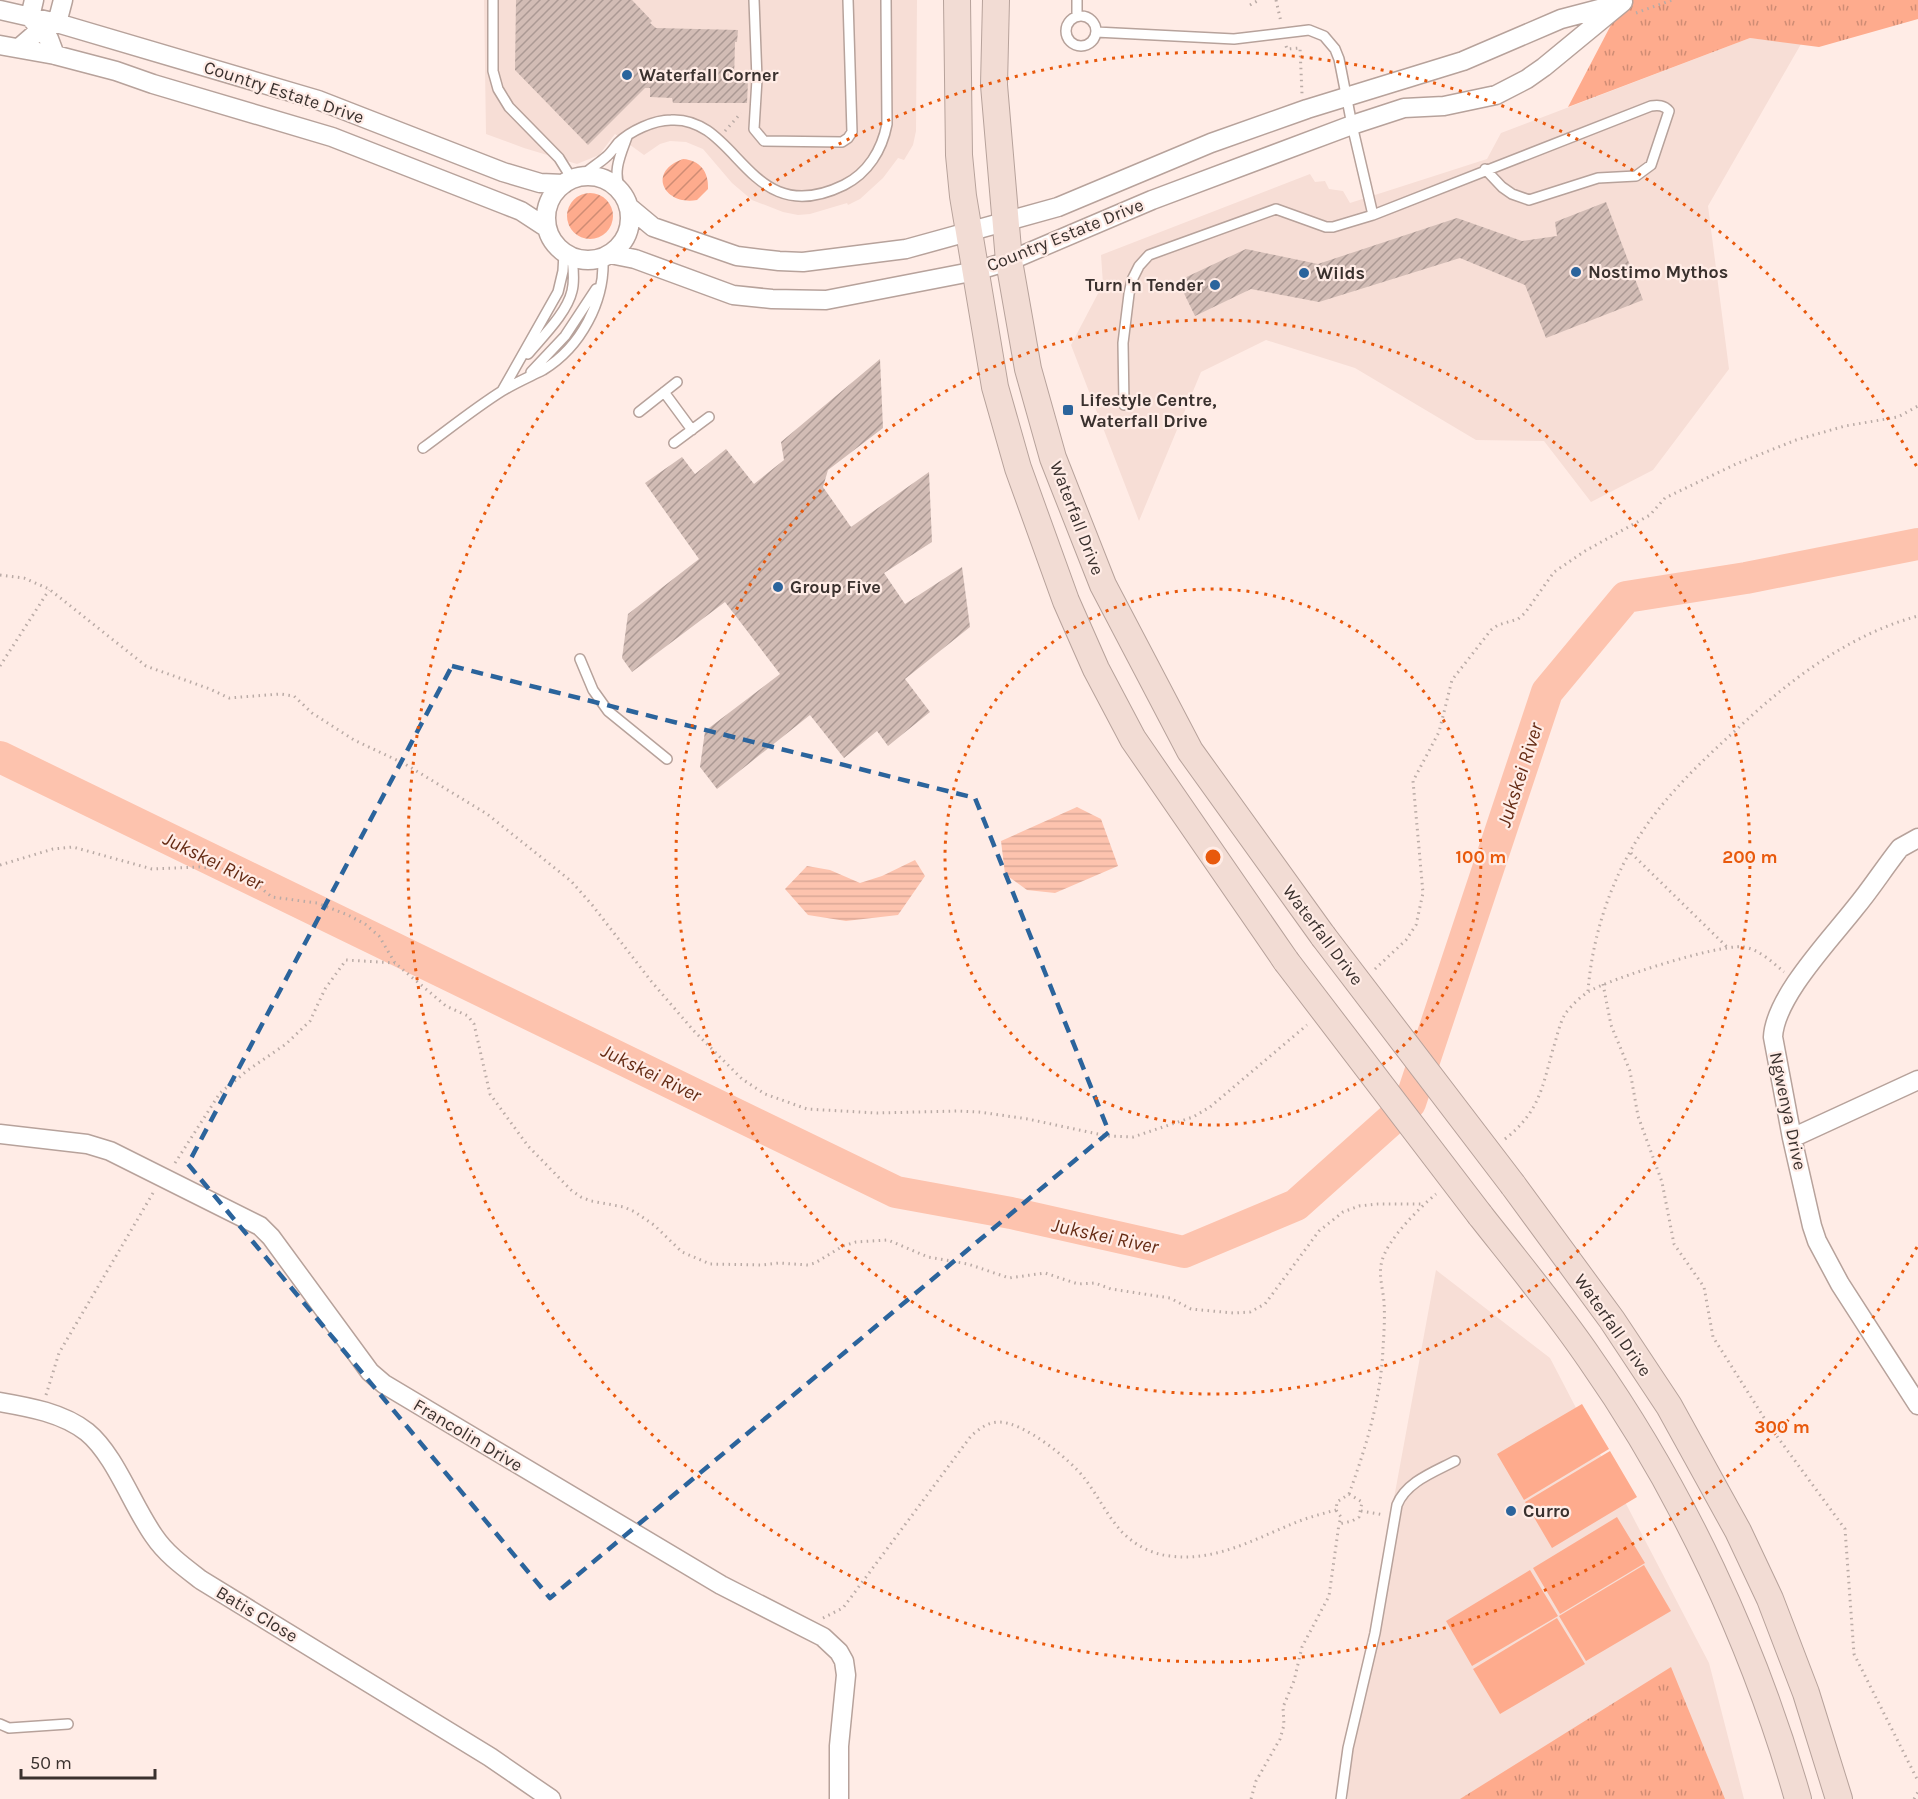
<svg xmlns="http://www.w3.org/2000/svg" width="1918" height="1799" font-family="Karla,sans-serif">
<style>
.built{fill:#f7ded6}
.park{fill:url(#park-tufts)}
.garden{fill:url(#garden-furrows)}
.pitch{fill:#feab8d}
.water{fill:url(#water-rules)}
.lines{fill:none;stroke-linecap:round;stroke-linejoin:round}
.river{stroke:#fdc3ae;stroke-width:32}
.building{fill:url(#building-hatch)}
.lane-casing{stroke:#b7a29b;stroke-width:12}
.street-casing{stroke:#b7a29b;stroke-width:21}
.secondary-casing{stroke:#b7a29b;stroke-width:28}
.path{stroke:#baaba6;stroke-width:3;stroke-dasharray:1.5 4.5;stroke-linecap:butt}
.lane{stroke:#fff;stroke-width:9}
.street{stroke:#fff;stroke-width:18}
.secondary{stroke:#f2dcd4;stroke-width:26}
.secondary-bridge-casing{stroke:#b7a29b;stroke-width:28;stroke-linecap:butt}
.secondary-bridge{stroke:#f2dcd4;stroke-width:26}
.marked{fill:none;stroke:#2b649c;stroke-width:4.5;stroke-dasharray:12 8;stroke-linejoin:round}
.ring{fill:none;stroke:#e8590c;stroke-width:3;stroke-dasharray:3 6}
.poi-dot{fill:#2b649c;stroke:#ffece6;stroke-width:2}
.labels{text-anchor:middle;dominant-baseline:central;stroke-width:4.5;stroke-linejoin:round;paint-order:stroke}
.poi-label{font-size:18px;font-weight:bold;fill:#3a312e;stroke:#ffece6;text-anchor:start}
.street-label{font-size:18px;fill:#3a312e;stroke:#ffece6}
.water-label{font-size:20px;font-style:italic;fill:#652b14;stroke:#ffece6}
.centre{fill:#e8590c;stroke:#ffece6;stroke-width:3}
.ring-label{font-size:18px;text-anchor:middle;font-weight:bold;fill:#e8590c;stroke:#ffece6;stroke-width:4.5;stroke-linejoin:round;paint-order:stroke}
</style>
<defs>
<pattern id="park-tufts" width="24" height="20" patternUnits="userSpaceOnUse" patternTransform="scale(1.5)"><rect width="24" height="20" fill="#feab8d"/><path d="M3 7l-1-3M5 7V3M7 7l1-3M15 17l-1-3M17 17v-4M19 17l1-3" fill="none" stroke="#cf8c74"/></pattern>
<pattern id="garden-furrows" width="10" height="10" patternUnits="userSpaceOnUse" patternTransform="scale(1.5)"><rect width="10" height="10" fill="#feab8d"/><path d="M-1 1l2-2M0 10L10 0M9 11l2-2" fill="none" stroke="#cf8c74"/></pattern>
<pattern id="water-rules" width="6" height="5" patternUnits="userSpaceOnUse" patternTransform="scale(1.5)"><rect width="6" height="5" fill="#fdc3ae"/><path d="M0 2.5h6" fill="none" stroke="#daa896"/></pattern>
<pattern id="building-hatch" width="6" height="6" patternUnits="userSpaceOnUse" patternTransform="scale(1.5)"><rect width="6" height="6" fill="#d2bcb5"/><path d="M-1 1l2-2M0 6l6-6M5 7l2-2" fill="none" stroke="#ab9994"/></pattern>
</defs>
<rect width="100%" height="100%" fill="#ffece6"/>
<!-- built -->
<path class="built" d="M484 0H917L916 131 913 145 904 160 898 158 883 178 860 199 848 205 847 203 810 214 798 215 783 212 752 200 732 183 703 149 686 142 670 141 660 144 644 155 615 134 599 155 577 164 524 148 486 134Z
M1750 38 1801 44 1708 206 1729 369 1653 470 1591 502 1544 441 1476 440 1355 368 1266 340 1201 372 1139 521 1071 345 1103 284 1101 255 1310 174 1315 182 1325 181 1329 189 1343 191 1350 203 1487 159 1501 133Z
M1436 1270 1550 1358 1709 1663 1744 1799H1348V1748Z"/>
<!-- park -->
<path class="park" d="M1630 0H1918V19L1819 47 1750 38 1568 107 1623 2Z
M1671 1667 1725 1799H1460Z"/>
<!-- garden -->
<path class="garden" d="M683 159C700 160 709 172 708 189L697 200C665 206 646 172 683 159Z
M567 216a23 23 0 1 1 46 0a23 23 0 1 1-46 0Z"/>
<!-- pitch -->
<path class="pitch" d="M1582 1404 1609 1449 1524 1500 1497 1454Z
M1610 1451 1637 1497 1552 1548 1525 1502Z
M1617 1517 1645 1563 1560 1614 1533 1568Z
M1644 1565 1671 1611 1586 1661 1559 1616Z
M1530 1570 1558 1616 1472 1666 1446 1621Z
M1557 1618 1585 1664 1500 1714 1473 1669Z"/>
<!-- water -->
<path class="water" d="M1077 807 1101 819 1118 866 1055 893 1027 890 1005 874 1001 841Z
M915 860 925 876 898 915 846 921 808 915 785 889 807 866 830 870 860 883 882 876Z"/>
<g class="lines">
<!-- river -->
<path class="river" d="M0 757 896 1192 1011 1213 1184 1252 1296 1205 1410 1103 1547 692 1626 597 1746 578 1918 544"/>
</g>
<!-- building -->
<path class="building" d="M516 0H632L652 21 650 23 656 28 738 30 737 42H735L734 81H748L747 103H673L672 98 650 97V88H645L588 145 515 70Z
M1606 202 1643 300 1546 338 1525 285 1460 258 1319 302 1251 289 1195 316 1178 281 1246 249 1318 264 1457 218 1522 241 1557 236 1555 222Z
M880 359 883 428 828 470 823 487 851 527 929 472 932 542 884 573 905 604 962 567 970 627 905 679 930 712 888 746 877 731 844 758 810 715 717 789 700 767 705 731 780 674 725 602 632 672 622 658 628 614 699 559 645 483 682 457 695 474 726 449 754 484 784 460 781 442Z"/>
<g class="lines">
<!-- lane casing -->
<g class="lane-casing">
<path id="lane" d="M493 0V71L498 89 509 107 559 158 572 179
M754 0 757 79 754 129 764 141 842 142 848 138 852 132 848 0
M1077 0V16
M1066 31a15 15 0 1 1 30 0a15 15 0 1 1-30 0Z
M1096 32 1234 39 1309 30 1324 36 1335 49 1339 59 1352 125 1373 215
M581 177C589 169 598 164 606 157 611 153 614 148 618 143 630 131 654 120 671 120 739 116 748 232 844 185 868 173 882 150 887 124L886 0
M621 192C612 172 620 156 627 137
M528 354C542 337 567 313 572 291 575 280 573 268 572 257
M531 372 565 336 596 289
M502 391 558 292 563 271 564 253
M664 392 692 430
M1124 405 1123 343 1129 294 1132 280 1139 266 1149 255 1276 209 1326 227H1333L1373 215 1651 106C1658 105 1664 105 1669 111L1651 165 1636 176 1598 178 1529 200 1512 194 1502 187 1485 169
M639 412 677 382
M674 443 709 417
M423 448C449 429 475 408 502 391 515 383 529 377 543 370 581 347 605 301 603 258
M580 659 593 690 608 711 667 759
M0 1724 9 1728 68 1724
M1341 1799 1348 1748 1375 1633 1397 1505C1406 1482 1434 1472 1455 1461"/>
</g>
<!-- street casing -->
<g class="street-casing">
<path id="street" d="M34 0 30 17 49 39 55 55
M0 10 57 23 318 100 503 172 540 183 564 184
M0 45 55 55 116 71 153 84 332 137 506 205 521 211 547 228
M19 48 42 28 57 23 63 0
M546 218a42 42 0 1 1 84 0a42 42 0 1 1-84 0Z
M629 207 653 227 737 256 779 261 803 262 906 249 1058 207 1211 143 1307 109 1463 61 1561 19 1618 4
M610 254 635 259 733 295 772 299 826 300 976 271 1009 261 1152 200 1352 125 1404 108 1444 106 1496 95 1527 79 1544 67 1623 2
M1918 838 1900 848C1884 868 1871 889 1855 908 1830 940 1775 997 1773 1037L1792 1138 1812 1226 1817 1241 1840 1284 1918 1405
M0 1134 87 1144 110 1151 260 1226 271 1237 370 1372 384 1384 721 1585 823 1637 839 1652 844 1661 846 1675 839 1746V1799
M1792 1138 1918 1080
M0 1402C29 1407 63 1413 87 1432 115 1455 132 1505 154 1536 166 1554 184 1567 201 1580L490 1757 551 1799"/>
</g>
<!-- secondary casing -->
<g class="secondary-casing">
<path id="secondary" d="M957 0 959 155 963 196 995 387 1018 468 1066 601 1096 669 1133 739 1286 961
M996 0 994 85 1009 261 1028 369 1053 458 1103 585 1190 751 1323 936
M1513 1185 1612 1320 1669 1406 1738 1531 1770 1599 1806 1693 1839 1799
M1480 1215C1517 1262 1556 1309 1590 1359 1682 1490 1754 1644 1798 1799"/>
</g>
<!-- path -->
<path class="path" d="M1276 0 1281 22
M1250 5 1259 0
M1636 13 1672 0
M1286 46 1287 49 1300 48 1302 94
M725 131 741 113
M0 575 24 578 49 589 146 666 210 689 229 698 280 694 294 696 312 713 354 740 405 764 487 814 571 881 593 906 651 981 693 1030 742 1079 765 1094 807 1109 877 1113 958 1111 979 1112 1028 1119 1107 1136 1133 1137 1193 1117 1210 1107 1307 1025
M0 666 49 590
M1631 853 1727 947
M0 865 53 849 73 847 152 869 199 867 234 871 246 876 272 897 317 903 348 915 365 924 379 936 395 963 446 1006 468 1016 474 1024 490 1094 528 1146 571 1190 581 1197 591 1201 624 1207 635 1212 654 1225 682 1252 710 1264 762 1265 779 1263 808 1265 815 1263 843 1246 856 1242 888 1240 928 1257 968 1264 1009 1278 1045 1273 1078 1284 1095 1283 1111 1289 1170 1298 1191 1309 1233 1313 1250 1312 1265 1304 1319 1231 1343 1212 1359 1206 1378 1204H1424
M1375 969 1406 940 1416 925 1423 893 1413 781 1439 732 1452 680 1491 630 1498 625 1518 619 1525 613 1554 572 1585 551 1650 515 1665 498 1736 464 1796 440 1845 426 1898 417 1918 406
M1603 984 1611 1025 1630 1071 1638 1116 1662 1182 1674 1244 1704 1287 1713 1337 1768 1424 1845 1529 1854 1654 1918 1781
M1588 991C1593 927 1617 861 1658 810 1684 777 1716 748 1748 719 1796 675 1854 633 1918 616
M1505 1139C1539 1112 1542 1089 1553 1049 1557 1037 1559 1025 1565 1014 1571 1006 1580 997 1588 992 1609 979 1719 944 1742 947 1758 948 1772 962 1784 972
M175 1163 220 1093 248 1070 286 1044 310 1021 325 989 346 960 395 963
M46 1395 59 1353 153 1193
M1349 1494C1366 1447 1381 1399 1383 1348 1384 1333 1385 1317 1384 1302 1383 1289 1378 1274 1382 1261 1387 1240 1419 1208 1436 1194
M1349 1494 1362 1502 1359 1517 1352 1521 1339 1524 1341 1517 1336 1510 1337 1502Z
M1361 1511 1384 1515
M823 1618 843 1608 971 1436C979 1429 988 1422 999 1422 1024 1422 1071 1460 1085 1479 1098 1496 1108 1517 1122 1532 1135 1545 1151 1554 1170 1556 1214 1562 1253 1540 1292 1524 1306 1518 1321 1514 1336 1510
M1251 1799 1256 1781 1280 1739 1284 1725 1283 1707 1294 1681 1302 1647 1329 1596 1339 1524
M1914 1799 1918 1792"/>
<!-- lane -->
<use href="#lane" class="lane"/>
<!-- street -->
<use href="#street" class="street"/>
<!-- secondary -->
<use href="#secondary" class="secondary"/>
<!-- secondary-bridge casing -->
<g class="secondary-bridge-casing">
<path id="secondary-bridge" d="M1323 936 1513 1185
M1286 961 1480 1215"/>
</g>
<!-- secondary-bridge -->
<use href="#secondary-bridge" class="secondary-bridge"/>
</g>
<!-- marked area -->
<path class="marked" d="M452 666 975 798 1109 1132 550 1598 188 1164Z"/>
<!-- distance rings -->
<g class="ring">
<circle cx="1213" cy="857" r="268"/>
<circle cx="1213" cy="857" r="537"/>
<path d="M1917 1247A805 805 0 1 1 1917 467"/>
</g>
<!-- markers -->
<g class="poi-dot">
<circle cx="627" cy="75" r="6"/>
<circle cx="1576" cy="272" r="6"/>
<circle cx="1304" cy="273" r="6"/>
<circle cx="1215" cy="285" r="6"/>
<rect x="1062" y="404" width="12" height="12" rx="3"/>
<circle cx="778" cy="587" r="6"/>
<circle cx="1511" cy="1511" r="6"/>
</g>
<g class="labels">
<!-- poi labels -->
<g class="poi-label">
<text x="639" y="75">Waterfall Corner</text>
<text x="1588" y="272">Nostimo Mythos</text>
<text x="1316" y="273">Wilds</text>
<text x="1203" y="285" text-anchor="end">Turn 'n Tender</text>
<text x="1080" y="400">Lifestyle Centre,<tspan x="1080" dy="21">Waterfall Drive</tspan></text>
<text x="790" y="587">Group Five</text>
<text x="1523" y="1511">Curro</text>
</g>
<!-- street labels -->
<g class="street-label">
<text transform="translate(284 92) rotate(18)">Country Estate Drive</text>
<text transform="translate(1065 235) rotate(-22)">Country Estate Drive</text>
<text transform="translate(1077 518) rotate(69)">Waterfall Drive</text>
<text transform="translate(1323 935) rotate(53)">Waterfall Drive</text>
<text transform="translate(1788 1111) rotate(78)">Ngwenya Drive</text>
<text transform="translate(1613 1325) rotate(55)">Waterfall Drive</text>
<text transform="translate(468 1435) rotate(31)">Francolin Drive</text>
<text transform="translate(257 1614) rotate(31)">Batis Close</text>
</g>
<!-- water labels -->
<g class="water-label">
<text transform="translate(1520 775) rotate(-72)">Jukskei River</text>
<text transform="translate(213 861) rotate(26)">Jukskei River</text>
<text transform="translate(651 1073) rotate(26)">Jukskei River</text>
<text transform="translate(1105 1236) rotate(12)">Jukskei River</text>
</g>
</g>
<circle cx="1213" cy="857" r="9" class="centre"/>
<g class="ring-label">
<text x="1481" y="863">100 m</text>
<text x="1750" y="863">200 m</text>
<text x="1782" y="1433">300 m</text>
</g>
<!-- scale -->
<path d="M21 1769v9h134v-9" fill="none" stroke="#3a312e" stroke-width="3"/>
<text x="30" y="1769" font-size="18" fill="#3a312e" stroke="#ffece6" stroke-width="4.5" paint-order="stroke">50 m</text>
</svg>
